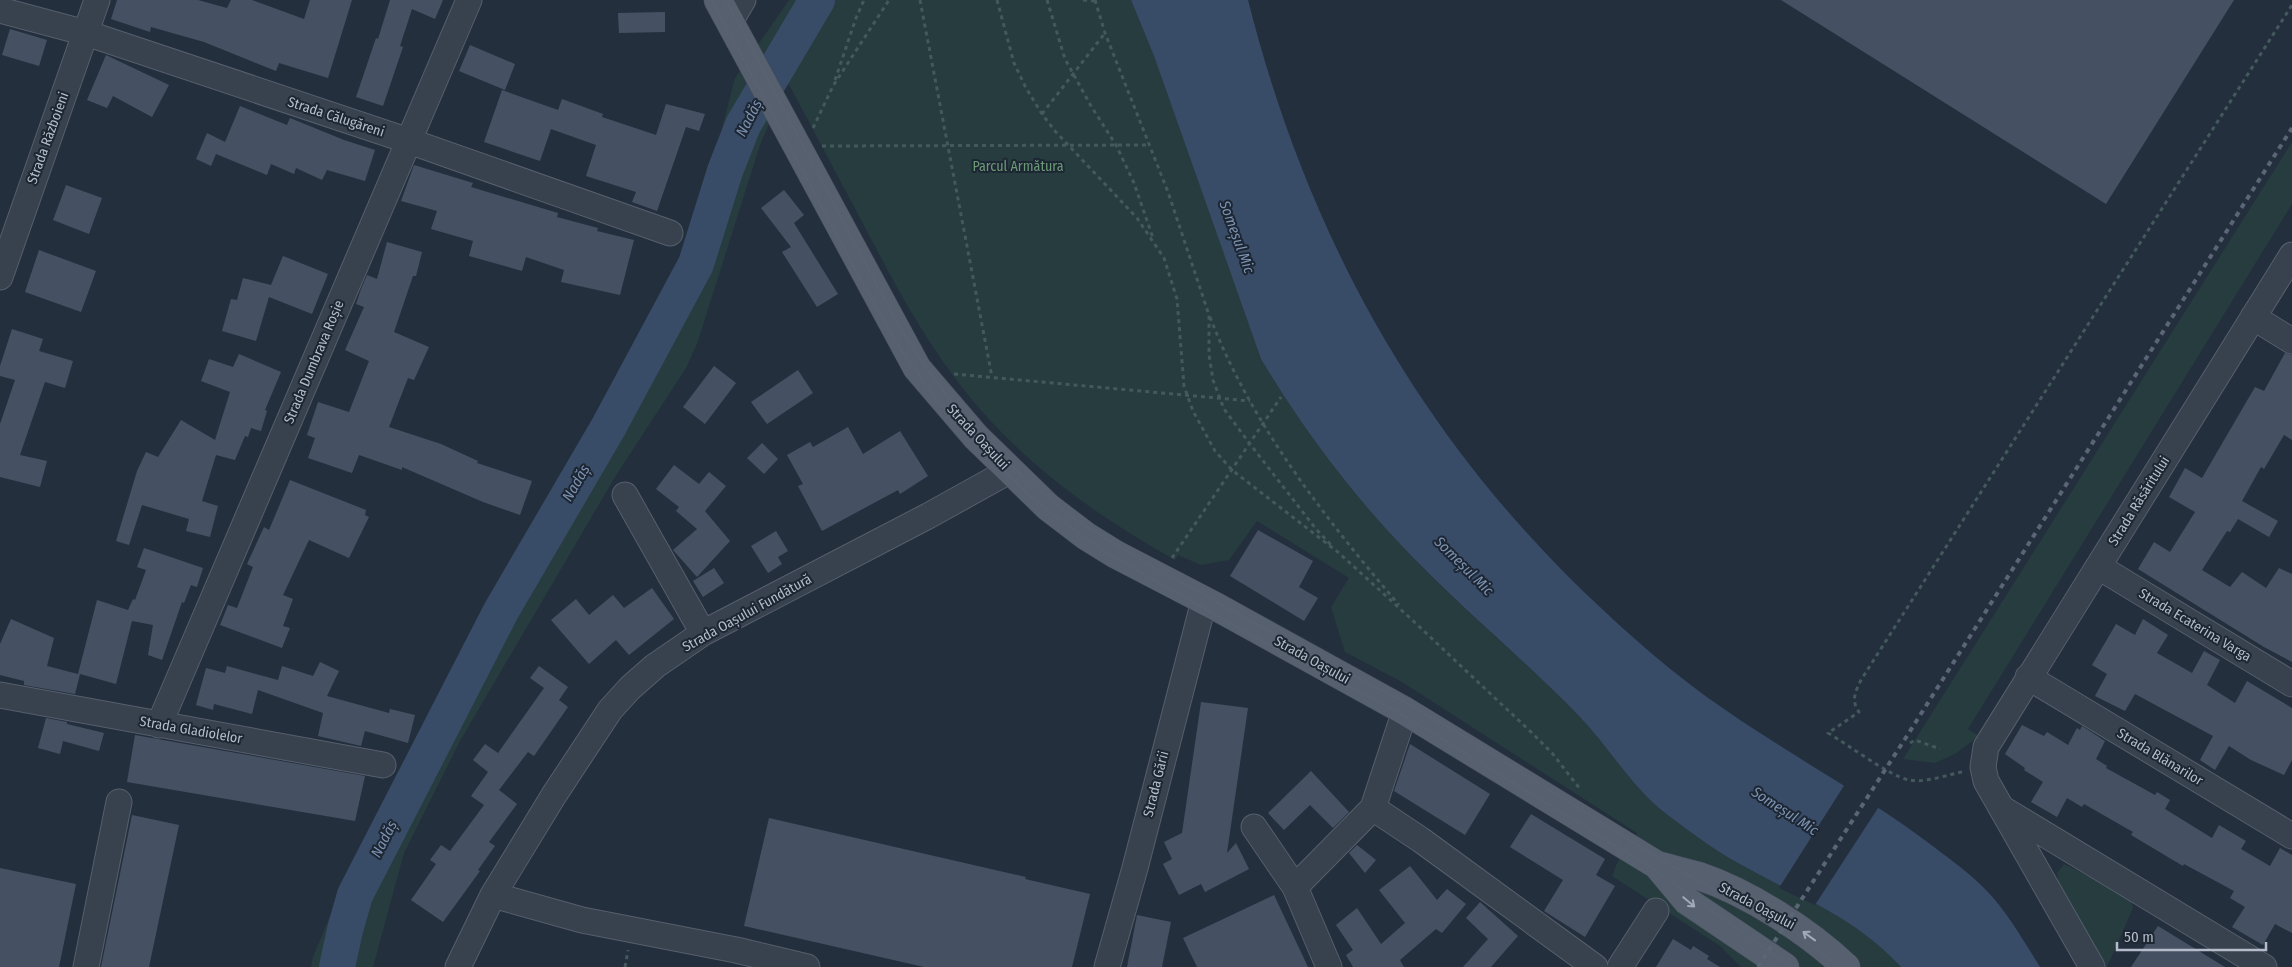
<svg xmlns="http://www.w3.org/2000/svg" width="2292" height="967" font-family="'Fira Sans Condensed',sans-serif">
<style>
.green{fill:#263c3f}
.water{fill:#394c67}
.pier{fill:#242f3e}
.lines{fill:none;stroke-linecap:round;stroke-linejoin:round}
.river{stroke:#394c67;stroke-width:36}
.building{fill:#455162}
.minor-casing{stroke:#565f6c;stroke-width:27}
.major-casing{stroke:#414a57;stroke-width:29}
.path{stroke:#44595c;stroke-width:3;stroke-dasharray:4 4;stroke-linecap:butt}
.minor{stroke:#38414e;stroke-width:25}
.major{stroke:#56606e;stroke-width:28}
.tram{stroke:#5a6575;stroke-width:1}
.rail{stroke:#5a6575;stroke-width:4;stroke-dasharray:5 5;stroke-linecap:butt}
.oneway{stroke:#a1aab7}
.labels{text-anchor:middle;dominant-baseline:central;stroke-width:4;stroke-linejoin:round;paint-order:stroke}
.street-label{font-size:14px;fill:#b4bcc9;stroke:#1d2633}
.park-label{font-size:14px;fill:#6b9a76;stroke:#1d2633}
.water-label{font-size:15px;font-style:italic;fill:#7c92b1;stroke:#1d2633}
</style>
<rect width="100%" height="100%" fill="#242f3e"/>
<!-- green -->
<path class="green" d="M789 0H1131L1154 56 1261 359C1301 426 1347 488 1401 545 1457 606 1522 657 1579 716 1610 748 1633 790 1669 816 1694 835 1720 854 1747 868 1805 900 1854 917 1901 967H1741L1720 946 1612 876 1618 861 1637 833 1402 682 1345 652 1331 607 1349 578 1257 521 1229 560 1201 565 1178 555 1175 560C1098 517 1025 465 969 396 929 347 898 291 869 235 842 184 815 133 787 81L760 145 697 344 686 368 615 477 460 741 404 853 373 967H311L313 957 330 916 408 762 538 526 681 277 697 225 735 78Z
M2292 142V204L1968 729 1979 736 1955 754 1935 763 1903 759Z
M2064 864 2130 897 2133 908 2107 967H2103L2059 886 2057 873Z"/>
<!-- water -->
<path class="water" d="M1131 0H1248C1306 230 1414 428 1585 593 1628 634 1674 675 1724 709 1793 757 1867 796 1934 847 1951 860 1969 873 1984 888 2007 911 2023 940 2040 967H1901C1854 917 1805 900 1747 868 1720 854 1694 835 1669 816 1633 790 1610 748 1579 716 1522 657 1457 605 1401 545 1347 488 1301 426 1261 359L1154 56Z"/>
<!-- pier -->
<path class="pier" d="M1845 784 1880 805 1815 905 1779 888Z"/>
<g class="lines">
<!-- river -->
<path class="river" d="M337 967 345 930 355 895 501 611 609 426 696 264 725 171 743 125 817 0"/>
</g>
<!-- building -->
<path class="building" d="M117 0H198L227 8 231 0H252L304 19 310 0H352L328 78 279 63 276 71 204 42 151 27 150 32 111 19Z
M390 0H443L435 19 412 9 400 46 403 47 383 106 356 97 376 38 378 39Z
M1781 0H2234L2106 204Z
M665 12V32L619 33 618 13Z
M10 29 47 40 39 66 2 55Z
M470 45 515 64 505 90 459 71Z
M106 55 169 85 152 117 113 96 107 108 87 100Z
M502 90 558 110 562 99 603 114 602 117 656 135 666 104 705 114 699 131 686 127 657 211 632 202 636 192 586 176 596 145 551 129 540 161 484 142Z
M240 106 287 125 290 118 344 140 375 150 365 181 327 170 322 180 296 168 294 174 271 164 267 175 216 154 211 166 196 159 207 133 225 142Z
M414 165 473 183 471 187 558 213 557 217 598 228 597 231 634 240 620 295 561 282 564 270 526 257 522 271 469 256 473 241 431 229 437 211 401 201Z
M66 185 102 198 89 234 53 220Z
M784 190 804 215 794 223 838 294 817 307 782 252 791 247 761 208Z
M387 242 422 252 416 276H413L394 332 429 347 414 380 408 378 389 427 441 444 478 461 477 463 532 481 520 515 483 502 402 467V470L359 455 352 473 308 458 315 438 307 435 318 402 349 412 369 361 345 350 364 307 356 304 361 289 367 275 377 279Z
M39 250 96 271 81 312 25 292Z
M283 256 328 274 312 314 269 297 256 341 222 331 231 299 237 300 243 278 271 285Z
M12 329 43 339 39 351 73 361 65 388 45 382 20 455 47 461 40 487 0 477V424L15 380 0 376V366Z
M2285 353 2292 355V440L2284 435 2264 469 2261 467 2242 501 2278 521 2269 537 2238 519 2230 532 2227 531 2202 570 2230 587 2242 572 2266 588 2279 568 2292 574V662L2264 647 2138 569 2154 542 2170 552 2195 512 2169 497 2185 468 2202 478 2255 387 2264 391Z
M239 354 281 372 265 410 267 411 261 431 251 428 248 437 245 436 235 460 216 455 202 501 218 506 210 537 186 531 189 519 142 505 129 545 116 541 137 471 146 452 158 457 181 420 215 440 230 392 201 381 209 359 233 367Z
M714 366 736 383 705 424 683 407Z
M798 370 813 393 767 424 751 402Z
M848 427 863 454 900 431 928 476 900 494 898 490 822 531 798 486 803 484 787 455 810 442 813 447Z
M762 443 778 459 764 474 747 458Z
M674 465 699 484 709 472 726 486 705 511 730 541 697 577 673 550 697 529 676 511 679 507 656 489Z
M290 480 366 510 365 515 369 517 349 558 309 540 283 595 293 599 283 626 290 628 282 648 220 625 228 605 237 608 253 567 247 564 264 527 269 530Z
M1258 530 1313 561 1299 587 1318 598 1304 621 1230 576Z
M776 531 788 551 778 557 782 564 768 573 751 546Z
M144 548 203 568 197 587 191 585 184 603 182 602 162 660 148 655 153 625 132 621 116 684 80 674 75 694 24 685V681L0 675V644L11 619 54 638 47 666 78 674 97 600 128 610 133 599 135 600 146 570 137 567Z
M714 568 724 583 703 597 693 581Z
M652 588 674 619 629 655 616 640 589 664 551 620 576 599 589 615 613 595 624 608Z
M2143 619 2168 635 2157 653 2192 673 2204 651 2220 660 2207 685 2235 703 2247 681 2292 708V760L2284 775 2251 760 2229 746 2215 770 2200 760 2213 736 2135 694 2125 711 2095 696 2107 674 2092 665 2116 624 2135 635Z
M320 662 339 671 327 696 389 713 390 709 415 715 408 743 365 731 361 746 318 736 323 713 258 690 252 714 214 704 213 710 196 705 206 668 225 673 227 666 278 680 282 666 313 676Z
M539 666 568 687 559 700 568 707 534 756 528 752 499 790 517 804 489 842 495 846 478 870 480 871 443 922 411 900 436 864 430 860 441 845 450 851 484 805 471 796 488 772 473 760 485 744 498 753 544 688 530 678Z
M1201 702 1248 708 1227 853 1236 843 1249 869 1205 892 1201 884 1179 895 1163 864 1172 859 1164 842 1182 833Z
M46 718 67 722V724L104 733 99 751 63 741 60 754 38 748Z
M2022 725 2044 736 2047 732 2068 745 2077 728 2080 730 2082 726 2105 741 2096 759 2107 766 2106 768 2155 795 2157 792 2170 800 2165 809 2212 838 2219 825 2246 841 2241 849 2270 866 2280 848 2292 855V933L2275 924 2263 945 2232 927 2245 907 2230 898 2234 891 2184 864 2183 866 2131 835 2133 832 2084 804 2082 807 2067 798 2057 817 2031 802 2043 782 2024 770 2025 768 2005 754Z
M135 735 365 776 355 821 127 782Z
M1410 744 1490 794 1465 835 1394 791Z
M1311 771 1349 812 1333 828 1310 805 1284 830 1268 813Z
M1531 814 1605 859 1596 875 1615 886 1585 937 1544 911 1563 880 1510 847Z
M132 815 179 825 149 967H101Z
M769 818 1026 877 1025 879 1090 894 1072 967H924L744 926Z
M1357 845 1376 860 1365 873 1349 853Z
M1410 866 1437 900 1447 889 1466 904 1442 933 1436 929 1400 960 1404 967H1353L1346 955 1353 950 1336 925 1357 908 1381 944 1405 923 1379 890Z
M0 868 76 884 59 967H0Z
M1274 895 1308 967H1197L1183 938Z
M1480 902 1518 936 1491 967H1463L1488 939 1466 918Z
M1137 915 1171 922 1162 967H1127Z
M2158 926 2225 967H2131Z
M1673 939 1691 950 1693 946 1709 956 1707 959 1720 967H1656Z"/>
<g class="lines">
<!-- minor casing -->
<g class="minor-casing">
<path id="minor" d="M0 10 86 33 409 141 670 233
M730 22 743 0
M0 277 97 0
M2253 317 2292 341
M625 495 703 633
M2099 567 2292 684
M2028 677 2292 836
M0 695 383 765
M1405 711 1373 808 1421 840 1595 967
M159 725 469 0
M2003 809 2264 967
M1254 827 1295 887 1329 967
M1295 887 1373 808
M493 895 582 920 736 950 807 967
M86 967 119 802
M458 967 493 895 554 795 610 710 630 688 655 666 703 633 928 516 1009 471
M1107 967 1135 868 1204 601
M1620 967 1656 911
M2092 967 1986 781 1983 767 1986 747 2292 255"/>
</g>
<!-- major casing -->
<g class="major-casing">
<path id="major" d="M718 0 917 368 976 437 1048 507 1086 536 1115 554 1215 606 1405 711 1657 865C1671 869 1685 872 1699 876 1749 893 1808 931 1846 967
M1657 865 1687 901 1785 967"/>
</g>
<!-- path -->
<path class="path" d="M920 0 992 377
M997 0 1014 63 1026 88 1042 114 1055 131 1137 218 1164 258 1177 299 1184 386 1193 411 1215 451 1232 470 1339 553 1409 617 1531 732 1552 753 1580 789
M1047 0 1065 59 1091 106 1116 145 1134 183 1153 238
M1083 0 1096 1
M1095 0 1105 33 1168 192 1209 315V355L1213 380 1224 409 1250 444 1316 529 1331 545
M835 80 856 18 864 0
M1042 114 1105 33
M813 128 833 86 889 0
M822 146 1148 145
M1210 317C1251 424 1325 518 1399 605
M954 374 1250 401
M1172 558 1281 397
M1910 743 1915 740 1940 749
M1962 772C1946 775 1926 783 1909 780 1891 777 1847 744 1828 733L1859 712C1851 701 1855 692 1861 680L2292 5
M625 967 628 950"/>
<!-- minor -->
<use href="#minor" class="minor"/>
<!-- major -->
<use href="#major" class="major"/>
<!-- tram -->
<path class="tram" d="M712 0 865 288 903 353 934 396 955 421 1027 493 1055 516 1107 553 1251 635 1403 715 1652 868 1791 967
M726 0 897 323 922 362 962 416 1023 477 1076 520 1150 565 1320 659 1403 701 1457 732 1661 860 1794 932 1839 967"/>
<!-- rail -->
<path class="rail" d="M1758 967 1905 739 2292 128"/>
</g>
<!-- one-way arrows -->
<defs><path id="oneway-shaft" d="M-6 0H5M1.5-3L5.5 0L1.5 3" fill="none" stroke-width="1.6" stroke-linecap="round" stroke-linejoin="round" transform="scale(1.25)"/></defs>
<g class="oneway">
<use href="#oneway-shaft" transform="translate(1689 902) rotate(40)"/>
<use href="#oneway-shaft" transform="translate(1809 936) rotate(-144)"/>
</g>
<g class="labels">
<!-- street labels -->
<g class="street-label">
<text transform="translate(336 117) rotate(18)">Strada Călugăreni</text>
<text transform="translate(48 138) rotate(-70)">Strada Războieni</text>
<text transform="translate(314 362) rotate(-67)">Strada Dumbrava Roșie</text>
<text transform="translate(978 437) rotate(47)">Strada Oașului</text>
<text transform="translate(2139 501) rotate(-58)">Strada Răsăritului</text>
<text transform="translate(747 613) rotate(-29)">Strada Oașului Fundătură</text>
<text transform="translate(2195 625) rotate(31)">Strada Ecaterina Varga</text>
<text transform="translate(1312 660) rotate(29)">Strada Oașului</text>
<text transform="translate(191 730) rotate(10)">Strada Gladiolelor</text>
<text transform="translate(2160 757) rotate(31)">Strada Blănarilor</text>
<text transform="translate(1156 784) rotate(-76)">Strada Gării</text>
<text transform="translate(1757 906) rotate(28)">Strada Oașului</text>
</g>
<!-- park labels -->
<g class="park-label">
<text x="1018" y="166">Parcul Armătura</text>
</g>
<!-- water labels -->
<g class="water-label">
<text transform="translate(749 118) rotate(-63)">Nadăș</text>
<text transform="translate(1237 237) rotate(70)">Someșul Mic</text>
<text transform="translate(576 483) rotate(-60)">Nadăș</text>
<text transform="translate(1464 566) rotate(45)">Someșul Mic</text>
<text transform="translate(1785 811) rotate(33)">Someșul Mic</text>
<text transform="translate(384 839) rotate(-63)">Nadăș</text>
</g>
</g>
<!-- scale -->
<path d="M2117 942v8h149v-8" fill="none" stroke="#b4bcc9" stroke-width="2.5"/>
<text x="2124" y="942" font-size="15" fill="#b4bcc9" stroke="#1d2633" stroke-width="4" paint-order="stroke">50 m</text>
</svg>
